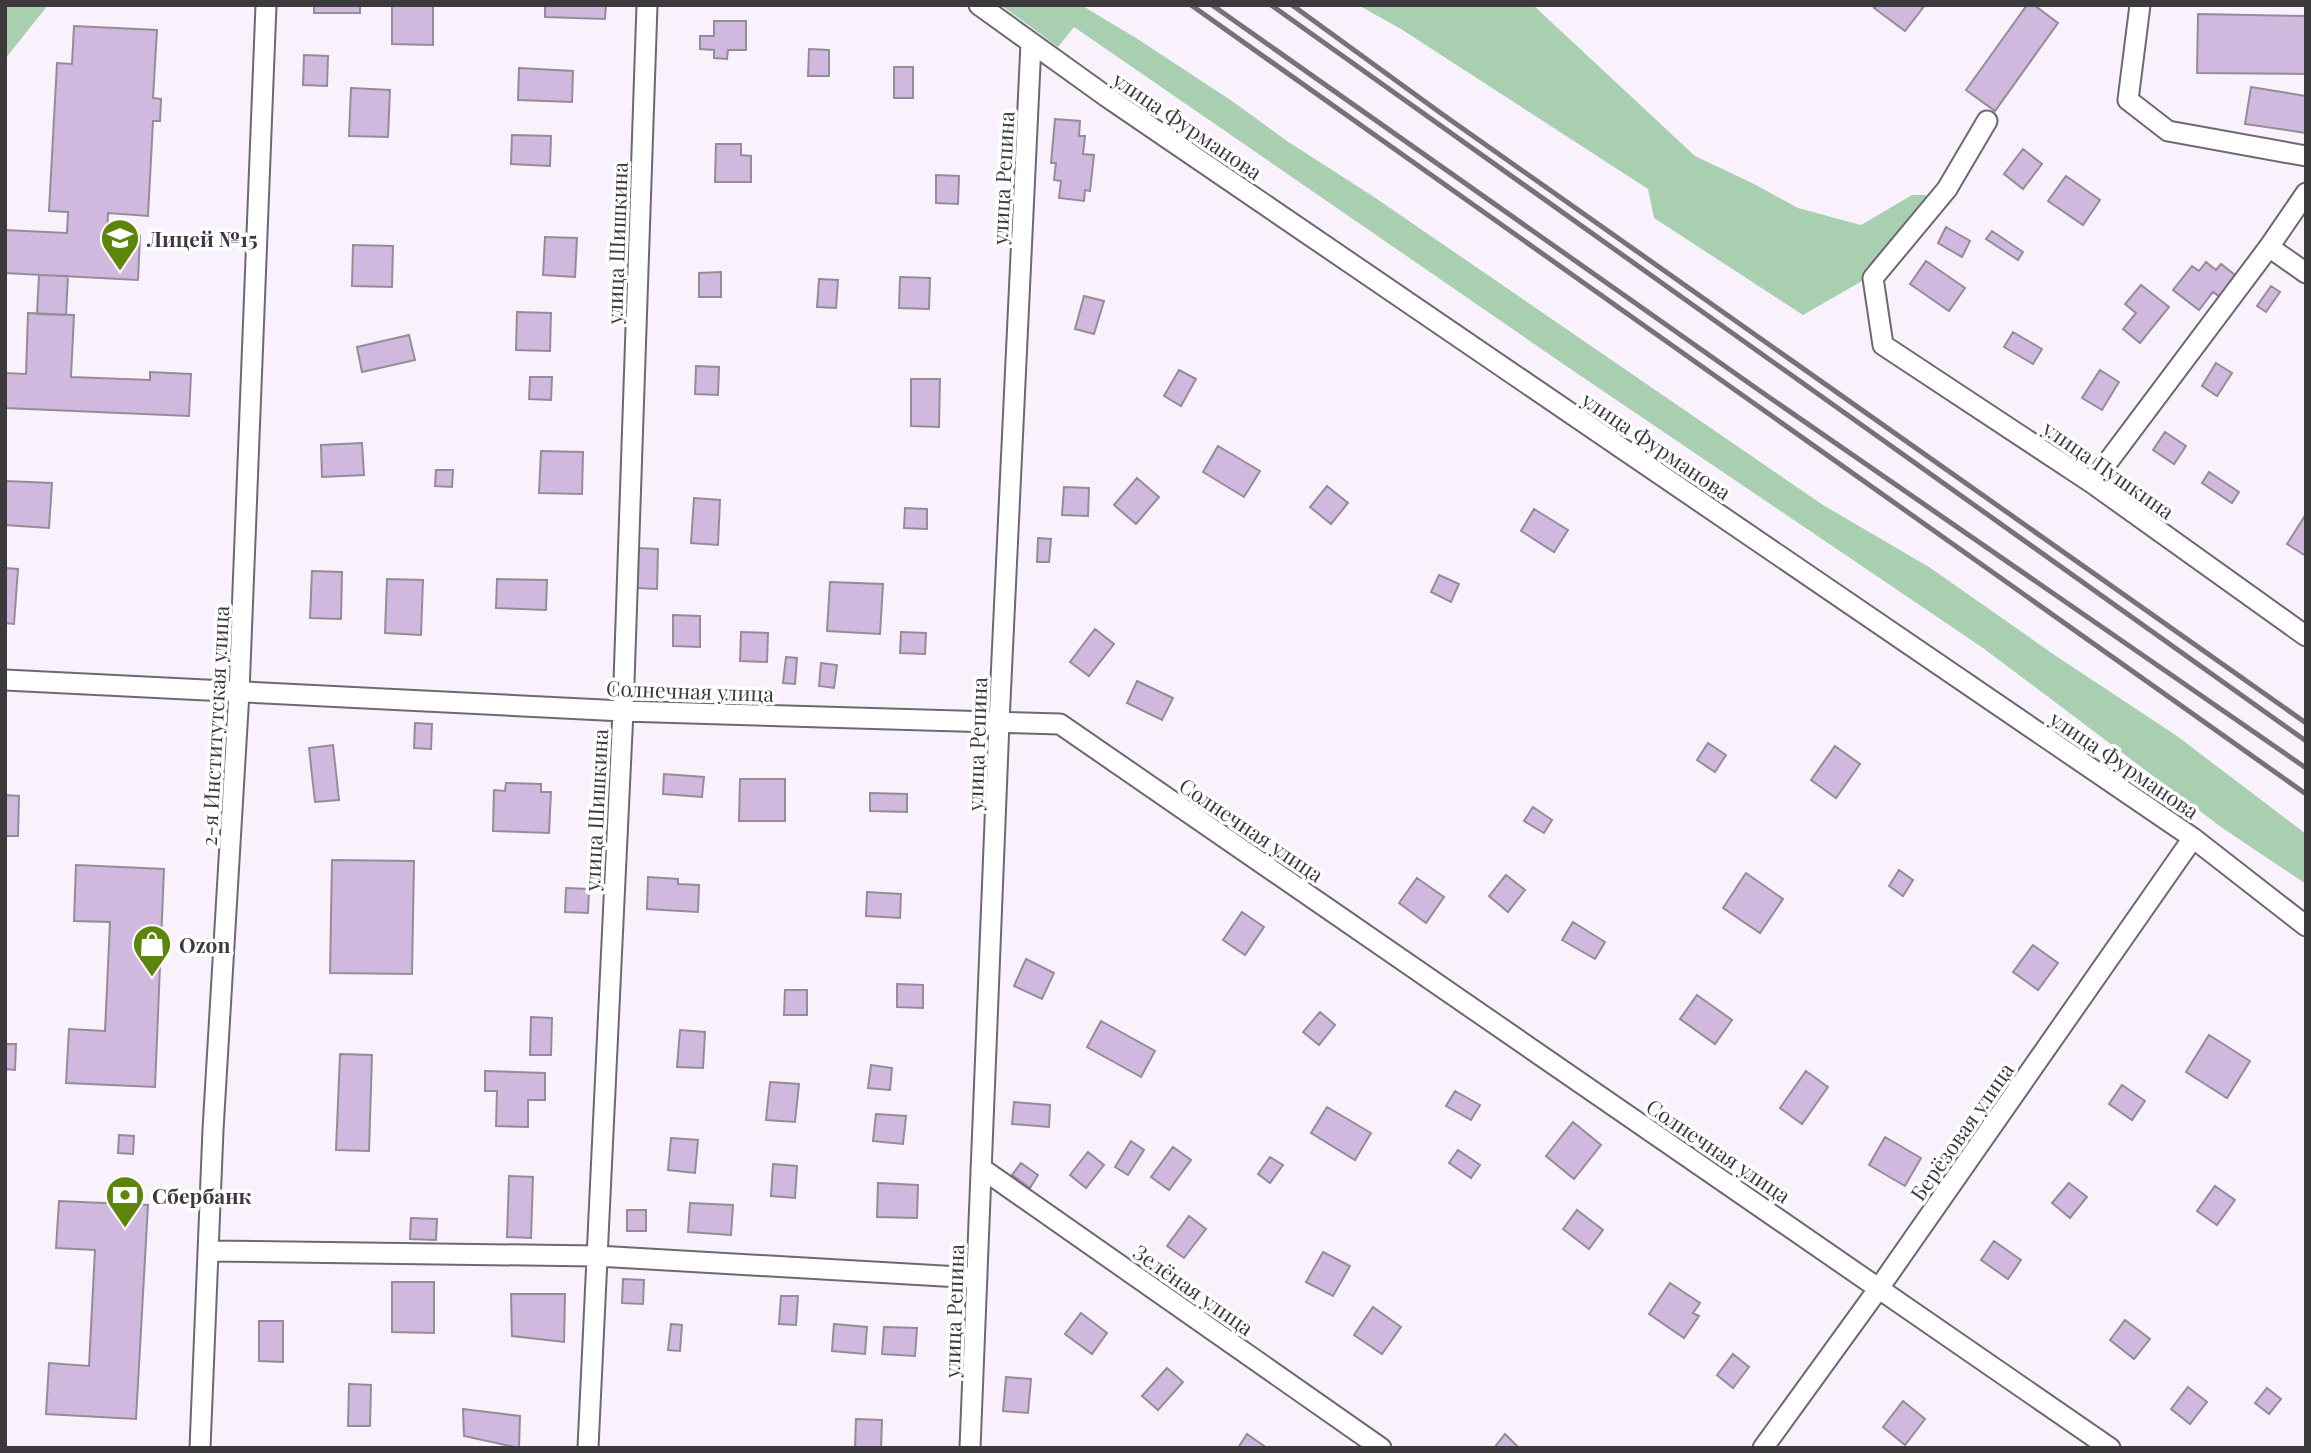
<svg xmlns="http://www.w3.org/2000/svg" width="2311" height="1453" font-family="'Playfair Display',serif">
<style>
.forest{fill:#a9cfb1}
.building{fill:#d1b8de;stroke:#938d97;stroke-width:2}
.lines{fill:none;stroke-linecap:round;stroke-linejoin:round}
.street-casing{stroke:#6e6871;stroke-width:23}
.street{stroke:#fff;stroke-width:19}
.rail{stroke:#767278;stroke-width:5}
.labels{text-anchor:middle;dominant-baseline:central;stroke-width:7;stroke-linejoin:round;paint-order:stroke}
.street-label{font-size:21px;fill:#3d3a3e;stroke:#fff}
.poi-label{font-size:21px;font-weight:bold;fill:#3d3a3e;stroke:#fff;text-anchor:start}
</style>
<rect width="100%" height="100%" fill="#f9f2fd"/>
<!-- forest -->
<path class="forest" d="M5 5H48L5 59Z
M1001 5H1081L1136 38 1232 101 1287 141 1374 197 1823 505 1929 567 2056 656 2177 736 2306 834V884L2221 827 1983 648 1575 372 1074 27 1058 47Z
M1358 5H1533L1695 156 1754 184 1798 208 1861 225 1912 195H1926L1929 205 1869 277 1803 315 1654 218 1648 189 1401 29Z"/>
<!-- building -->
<path class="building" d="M314 5H360V13H314Z
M392 5H433V45L392 44Z
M545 5H606L605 19 545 17Z
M1877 5H1925L1905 31 1874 8Z
M2027 5H2034L2058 23 1995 111 1966 90Z
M2198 14 2306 16V74L2197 73Z
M714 21H746V50H728L727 59 714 58V50L700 49V36H714Z
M74 26 157 30 153 98 161 99 160 121H153L148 216 108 213 107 234 140 236 138 280 5 273V230L67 233 68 212 49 211 57 63 72 64Z
M809 49 829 50V76H808Z
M304 55 328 56 327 86 303 85Z
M894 67H913V98H894Z
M519 68 573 71 572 102 518 100Z
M2251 87 2306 96V133L2245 124Z
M351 88 390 90 388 137 349 136Z
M1055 119 1080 121 1079 136H1085L1083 154 1094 155 1090 191 1085 190 1084 201 1059 198 1061 181 1054 180 1056 163H1051Z
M512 135 551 136 550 166 511 164Z
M716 144H741V155L751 156V182H715Z
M2023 149 2042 164 2023 189 2004 174Z
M936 175 959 176 958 204 936 203Z
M2066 176 2100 200 2083 225 2048 201Z
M1946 227 1970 241 1962 257 1938 243Z
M1992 231 2023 252 2018 260 1986 239Z
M545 237 577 238 575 277 543 275Z
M353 245 393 246 392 287 352 286Z
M1926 261 1965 288 1949 311 1910 284Z
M2206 262 2216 270 2221 264 2240 279 2224 300 2213 292 2199 310 2173 290 2192 266 2199 271Z
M721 272V297H699V273Z
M39 275 68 276 66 315 37 314Z
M900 277 930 278 929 309 899 308Z
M819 279 838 280 836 308 817 307Z
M2141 285 2169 307 2140 343 2123 329 2136 313 2125 304Z
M2271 286 2280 292 2266 312 2257 306Z
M1084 296 1104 301 1094 334 1075 329Z
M517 312 551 313 550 351 516 350Z
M28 313 74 315 71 377 150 380V372L191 374 189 416 5 408V373L26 374Z
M2013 332 2042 349 2033 364 2004 347Z
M409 335 415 360 362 372 357 347Z
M2216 363 2232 373 2217 396 2202 386Z
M696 366 719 367 718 395 695 394Z
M1179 370 1196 379 1181 406 1164 396Z
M2100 370 2119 382 2102 410 2082 398Z
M530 377H552L551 400 529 399Z
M911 379H940L939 427 911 426Z
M2165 432 2186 446 2174 464 2153 450Z
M362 443 364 475 322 477 321 445Z
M1218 446 1260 471 1244 497 1203 472Z
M541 451 583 452 582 494 539 493Z
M436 470H453L452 487 435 486Z
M2209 472 2239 492 2232 503 2202 483Z
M1137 478 1159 497 1136 524 1114 505Z
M5 481 52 483 49 528 5 525Z
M1327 486 1348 503 1331 524 1310 507Z
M1064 487 1089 488 1088 516 1062 515Z
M694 498 720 500 718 545 691 543Z
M905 508 927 509V529L904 528Z
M1534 509 1568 530 1554 552 1521 531Z
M2306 514V556L2287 544Z
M1038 538 1051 539 1049 562H1037Z
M638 548 658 549 657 589 637 588Z
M5 568 18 569 14 624 5 623Z
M312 571 342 572 341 619 310 618Z
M1439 575 1459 584 1451 602 1431 592Z
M387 579 423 580 421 635 385 633Z
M497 579 547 580 546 610 496 608Z
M830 582 883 584 880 634 827 631Z
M673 615 700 616V647L673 646Z
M1095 629 1114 644 1089 676 1070 662Z
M741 632 768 633 767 662 740 661Z
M901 632 926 633 925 654 900 653Z
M786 657 797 658 795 684 783 683Z
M821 663 837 665 834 688 819 686Z
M1137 681 1173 698 1162 720 1127 703Z
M415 723 432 724 431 749 414 748Z
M1708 743 1726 755 1715 772 1697 760Z
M333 745 339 800 315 802 309 748Z
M1835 746 1860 764 1836 798 1811 780Z
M664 774 704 777 702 797 663 794Z
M740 779H785V821H739Z
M506 783 541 784V792H551L549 833 493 831 494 790 505 791Z
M870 793 907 794V812L870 811Z
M5 795 19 796 18 836H5Z
M1533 807 1552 820 1544 833 1524 821Z
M332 860 414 861 412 974 330 973Z
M76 865 164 869 155 1087 66 1083 69 1029 105 1031 110 922 74 921Z
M1899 870 1913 880 1903 896 1889 886Z
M1746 873 1783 899 1760 933 1723 908Z
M1506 875 1525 890 1508 912 1489 896Z
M648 877 678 879V884L699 885 698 912 647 909Z
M1417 878 1444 897 1426 923 1399 903Z
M566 888 589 889 588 913 565 912Z
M867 892 901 894 900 918 866 916Z
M1242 912 1264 927 1245 955 1223 940Z
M1573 922 1605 942 1595 959 1562 940Z
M2033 945 2058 963 2038 990 2013 972Z
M1026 959 1054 973 1042 999 1014 986Z
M897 984 923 985V1008L897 1007Z
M785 990H807V1015H784Z
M1697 995 1732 1020 1715 1044 1680 1019Z
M1320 1012 1335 1025 1319 1045 1303 1032Z
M531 1017 552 1018 551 1055H530Z
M1101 1021 1155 1051 1141 1077 1087 1047Z
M680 1030 705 1032 703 1068 677 1067Z
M2209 1035 2250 1061 2227 1098 2186 1072Z
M5 1044H16L15 1070 5 1069Z
M340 1054 372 1055 369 1151 336 1150Z
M871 1065 892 1068 890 1090 868 1088Z
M485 1071 545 1073V1100H528V1127L496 1126 497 1091H485Z
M1806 1071 1828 1087 1802 1124 1780 1108Z
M770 1082 799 1084 795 1122 766 1120Z
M2122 1085 2145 1101 2132 1120 2109 1104Z
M1455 1091 1480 1105 1471 1120 1446 1106Z
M1014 1102 1050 1105 1049 1127 1012 1124Z
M1327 1107 1371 1133 1355 1160 1311 1133Z
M876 1114 906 1116 903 1144 873 1141Z
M1573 1122 1601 1145 1574 1179 1546 1156Z
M119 1135 134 1136 133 1154 118 1153Z
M1885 1137 1921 1158 1905 1186 1869 1165Z
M671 1138 698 1140 695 1173 668 1170Z
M1131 1141 1144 1150 1128 1175 1115 1167Z
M1173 1147 1191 1160 1169 1190 1151 1177Z
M1458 1150 1480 1165 1471 1178 1449 1163Z
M1088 1152 1104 1165 1086 1188 1070 1175Z
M1270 1157 1283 1165 1270 1183 1258 1174Z
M1021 1163 1038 1175 1030 1188 1012 1175Z
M773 1164 797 1166 795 1198 771 1196Z
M509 1176 533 1177 531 1238 507 1237Z
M878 1183 918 1185 917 1218 877 1217Z
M2069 1183 2087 1197 2070 1218 2052 1203Z
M2215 1186 2235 1200 2217 1225 2197 1211Z
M59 1201 148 1205 136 1419 46 1414 49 1363 89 1366 95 1250 56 1248Z
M690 1203 733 1205 731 1235 688 1232Z
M627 1210H646V1231H627Z
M1577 1210 1603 1230 1589 1249 1563 1229Z
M1189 1216 1206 1229 1184 1258 1167 1246Z
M411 1218 437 1219 436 1240 410 1239Z
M1994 1241 2021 1260 2008 1279 1981 1260Z
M1323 1252 1350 1266 1333 1296 1306 1282Z
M623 1279 644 1280 643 1304 622 1303Z
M392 1282H434V1333L392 1332Z
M1670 1283 1700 1303 1693 1313 1699 1316 1684 1338 1649 1314Z
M511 1294H565L564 1342 512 1336Z
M781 1296H798L796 1325 779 1324Z
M1373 1307 1401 1327 1382 1354 1354 1335Z
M1081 1313 1107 1333 1092 1354 1065 1334Z
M2125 1320 2150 1339 2134 1359 2110 1340Z
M259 1321H283V1362L259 1361Z
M671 1324 682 1325 680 1351 668 1350Z
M834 1324 867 1327 865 1354 832 1351Z
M884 1327 917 1328 915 1356 882 1354Z
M1733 1354 1749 1367 1733 1388 1717 1375Z
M1167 1368 1183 1382 1158 1410 1142 1396Z
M1006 1377 1031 1379 1028 1413 1003 1411Z
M349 1384 371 1385 370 1426H348Z
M2188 1387 2207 1402 2190 1424 2171 1409Z
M2267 1388 2281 1399 2269 1414 2255 1403Z
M1903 1401 1925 1419 1905 1445 1883 1427Z
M463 1409 520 1416 519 1448 464 1436Z
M856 1419 882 1420 881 1448H855Z
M1247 1434 1267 1448H1238Z
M1505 1434 1517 1446 1515 1448H1494Z"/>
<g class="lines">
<!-- street casing -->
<g class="street-casing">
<path id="street" d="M979 5 1107 97 2193 838 2306 926
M2140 5 2128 100 2168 131 2306 156
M1987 121 1947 189 1873 278 1883 345 2092 483 2306 636
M2269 247 2306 273
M2092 483 2269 247 2306 193
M5 680 623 711 1060 724 2110 1448
M981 1168 1381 1448
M208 1251 597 1256 977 1278
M200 1448 213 1130 239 692 266 5
M588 1448 623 711 647 5
M970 1448 999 722 1031 43
M1763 1448 1879 1288 2193 838"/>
</g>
<!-- street -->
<use href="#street" class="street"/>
<!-- rail -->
<path class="rail" d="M1191 5 2306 794
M1212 5 1763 393 2306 768
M1271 5 2306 741
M1292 5 1442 114 2306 723"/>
</g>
<!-- icons -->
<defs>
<g id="school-pin" transform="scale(2.0125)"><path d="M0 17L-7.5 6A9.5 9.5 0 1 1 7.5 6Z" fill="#5d850b" stroke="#fff"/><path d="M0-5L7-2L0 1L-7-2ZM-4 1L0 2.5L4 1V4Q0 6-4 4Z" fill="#fff"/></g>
<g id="shop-pin" transform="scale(2.0125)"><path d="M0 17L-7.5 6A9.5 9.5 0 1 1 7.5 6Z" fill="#5d850b" stroke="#fff"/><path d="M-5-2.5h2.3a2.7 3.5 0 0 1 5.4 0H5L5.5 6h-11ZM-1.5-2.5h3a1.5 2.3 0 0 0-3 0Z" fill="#fff"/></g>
<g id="bank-pin" transform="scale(2.0125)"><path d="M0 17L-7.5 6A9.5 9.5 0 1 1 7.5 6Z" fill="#5d850b" stroke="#fff"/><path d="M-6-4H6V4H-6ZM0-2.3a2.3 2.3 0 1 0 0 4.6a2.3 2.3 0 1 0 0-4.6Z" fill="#fff"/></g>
</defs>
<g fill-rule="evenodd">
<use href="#school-pin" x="120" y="238"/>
<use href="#shop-pin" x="152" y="944"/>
<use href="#bank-pin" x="125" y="1195"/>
</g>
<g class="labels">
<!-- street labels -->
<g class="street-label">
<text transform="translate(1188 125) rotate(34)">улица Фурманова</text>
<text transform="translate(1002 178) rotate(-87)">улица Репина</text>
<text transform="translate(616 243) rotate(-88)">улица Шишкина</text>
<text transform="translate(1657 445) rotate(34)">улица Фурманова</text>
<text transform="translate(2109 469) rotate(35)">улица Пушкина</text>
<text transform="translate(690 690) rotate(2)">Солнечная улица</text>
<text transform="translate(214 726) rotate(-87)">2-я Институтская улица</text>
<text transform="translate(976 744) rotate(-88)">улица Репина</text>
<text transform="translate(2125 764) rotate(34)">улица Фурманова</text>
<text transform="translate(595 810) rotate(-87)">улица Шишкина</text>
<text transform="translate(1252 829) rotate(34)">Солнечная улица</text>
<text transform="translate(1961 1131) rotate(-55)">Берёзовая улица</text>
<text transform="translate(1719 1150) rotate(34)">Солнечная улица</text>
<text transform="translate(1194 1289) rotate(35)">Зелёная улица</text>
<text transform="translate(953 1311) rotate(-88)">улица Репина</text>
</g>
<!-- poi labels -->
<g class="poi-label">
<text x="147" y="238">Лицей №15</text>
<text x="179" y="944">Ozon</text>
<text x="152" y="1195">Сбербанк</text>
</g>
</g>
<!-- border -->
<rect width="2311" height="1453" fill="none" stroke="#3d3a3e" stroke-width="14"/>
</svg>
